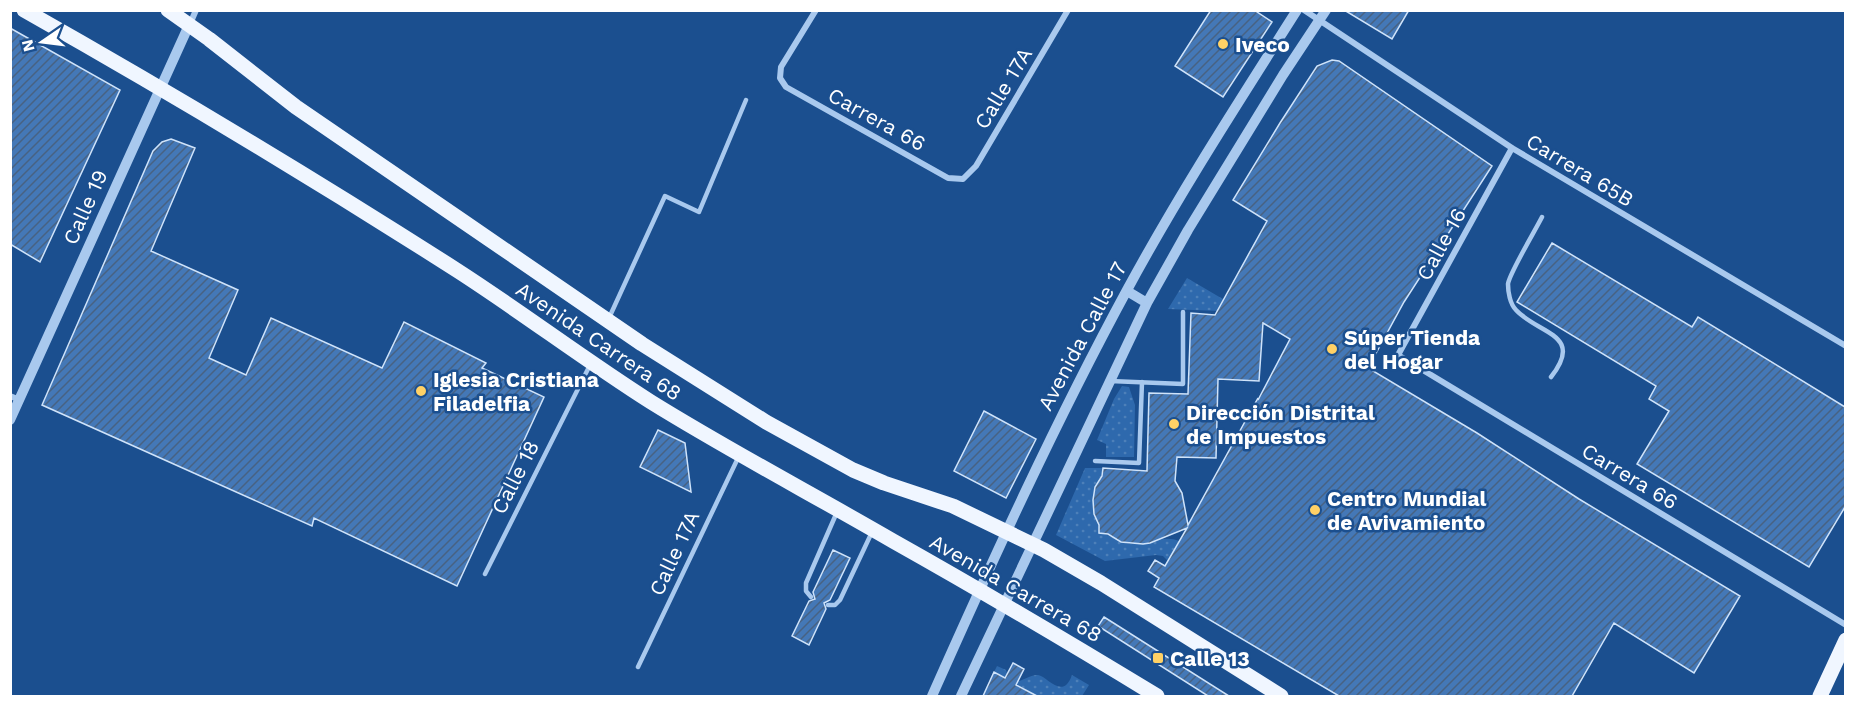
<svg xmlns="http://www.w3.org/2000/svg" width="1856" height="707" font-family="'Work Sans',sans-serif">
<style>
.grass{fill:url(#grass-dots)}
.building{fill:url(#building-hatch);stroke:#cfe3fa;stroke-width:1.5;fill-rule:evenodd}
.lines{fill:none;stroke-linecap:round;stroke-linejoin:round}
.service{stroke:#a9c9ee;stroke-width:4.5}
.minor{stroke:#a9c9ee;stroke-width:6}
.tertiary{stroke:#a9c9ee;stroke-width:10}
.primary{stroke:#f0f6ff;stroke-width:15}
.poi-dot{fill:#ffd166;stroke:#1b4f8f;stroke-width:2}
.labels{text-anchor:middle;dominant-baseline:central;stroke-width:5;stroke-linejoin:round;paint-order:stroke}
.poi-label{font-size:21px;font-weight:bold;fill:#fff;stroke:#1b4f8f;text-anchor:start}
.street-label{font-size:21px;fill:#fff;stroke:#1b4f8f}
</style>
<defs>
<pattern id="grass-dots" width="8" height="8" patternUnits="userSpaceOnUse" patternTransform="scale(1.5)"><rect width="8" height="8" fill="#2e69ad"/><path d="M2 2h.1M6 6h.1" fill="none" stroke="#4d80b9" stroke-width="1.8" stroke-linecap="round"/></pattern>
<pattern id="building-hatch" width="6" height="6" patternUnits="userSpaceOnUse" patternTransform="scale(1.5)"><rect width="6" height="6" fill="#4478b7"/><path d="M-1 1l2-2M0 6l6-6M5 7l2-2" fill="none" stroke="#486282"/></pattern>
</defs>
<rect width="100%" height="100%" fill="#1b4f8f"/>
<!-- grass -->
<path class="grass" d="M1187 278 1245 312 1168 309Z
M1122 386 1129 387 1135 405 1134 457H1106V444L1097 440 1114 399Z
M1085 468H1103C1102 480 1093 487 1093 500 1092 512 1099 521 1099 533 1111 534 1118 543 1131 544 1149 545 1163 534 1179 541L1168 561 1163 556 1156 555 1105 561 1056 535Z
M997 666 1006 670C1012 693 1026 674 1038 675 1047 676 1063 701 1072 675L1089 685 1082 696H1037L994 672Z"/>
<!-- building -->
<path class="building" d="M1211 10H1254L1272 22 1223 97 1175 66Z
M1344 10H1409L1392 39Z
M10 28 120 90 40 262 10 244Z
M1332 60 1339 61 1492 166 1404 302 1368 368 1477 433 1579 499 1740 596 1694 673 1614 623 1572 696H1339L1154 587 1159 578 1148 571 1155 560 1165 566 1187 528 1150 543 1143 544 1121 542 1108 534 1099 533V525L1094 514 1093 500 1095 487 1102 476 1103 468 1147 471 1149 393 1188 394 1191 313 1215 315 1267 221 1233 200 1280 123 1317 66ZM1263 323 1290 339 1258 400V398L1188 525 1182 493 1175 481 1177 457 1216 458 1218 379 1259 381Z
M171 139 195 148 151 251 238 290 209 358 246 375 271 318 382 368 404 322 486 363 482 368 544 397 457 586 314 518 312 526 42 405 153 151 162 142Z
M1552 243 1692 327 1698 317 1845 407V507L1809 567 1637 464 1669 411 1649 399 1656 386 1517 302Z
M984 411 1036 439 1006 498 954 471Z
M658 430 685 443 691 492 640 467Z
M833 550 850 558 830 600 824 603 826 609 809 645 792 636 809 601 815 599 813 592Z
M1104 617 1229 696H1208L1098 626Z
M1013 663 1024 669 1016 685 1037 696H983L994 672 1005 678Z"/>
<g class="lines">
<!-- service -->
<path class="service" d="M1542 217C1536 229 1509 274 1508 284 1508 292 1510 304 1516 310 1538 334 1585 334 1551 377
M609 318 665 196 699 212 746 100
M1110 381 1183 384V312
M1095 461 1139 463 1142 382
M485 574 590 365
M811 597 806 591V583L837 512
M828 605H835L840 600 872 532
M638 667 738 458"/>
<!-- minor -->
<path class="minor" d="M816 10 781 67 780 78 786 87 948 178 963 179 976 166 1068 10
M1304 10 1512 148 1846 346
M190 24 196 10
M1512 148 1398 355 1846 625
M10 396 20 400"/>
<!-- tertiary -->
<path class="tertiary" d="M1127 291 1147 303
M10 420 189 25
M932 696C993 559 1055 423 1127 290 1179 194 1238 103 1297 10
M961 696 1147 303 1188 230 1283 75 1326 10"/>
<!-- primary -->
<path class="primary" d="M24 10C171 93 316 180 458 271 523 313 585 360 651 402 730 451 812 494 893 541 982 591 1070 643 1157 696
M168 10 209 39 296 107 464 222 642 344 766 422 853 470 884 483 953 506 1044 550 1101 583 1281 696
M1820 696 1846 640"/>
</g>
<!-- markers -->
<g class="poi-dot">
<circle cx="1223" cy="44" r="6"/>
<circle cx="1332" cy="349" r="6"/>
<circle cx="421" cy="391" r="6"/>
<circle cx="1174" cy="424" r="6"/>
<circle cx="1315" cy="510" r="6"/>
<rect x="1152" y="652" width="12" height="12" rx="3"/>
</g>
<g class="labels">
<!-- poi labels -->
<g class="poi-label">
<text x="1235" y="44">Iveco</text>
<text x="1344" y="337">Súper Tienda<tspan x="1344" dy="24">del Hogar</tspan></text>
<text x="433" y="379">Iglesia Cristiana<tspan x="433" dy="24">Filadelfia</tspan></text>
<text x="1186" y="412">Dirección Distrital<tspan x="1186" dy="24">de Impuestos</tspan></text>
<text x="1327" y="498">Centro Mundial<tspan x="1327" dy="24">de Avivamiento</tspan></text>
<text x="1170" y="658">Calle 13</text>
</g>
<!-- street labels -->
<g class="street-label">
<text transform="translate(1003 88) rotate(-59)">Calle 17A</text>
<text transform="translate(877 119) rotate(29)">Carrera 66</text>
<text transform="translate(1580 170) rotate(31)">Carrera 65B</text>
<text transform="translate(85 207) rotate(-66)">Calle 19</text>
<text transform="translate(1441 244) rotate(-61)">Calle 16</text>
<text transform="translate(1082 336) rotate(-62)">Avenida Calle 17</text>
<text transform="translate(599 341) rotate(34)">Avenida Carrera 68</text>
<text transform="translate(1630 476) rotate(31)">Carrera 66</text>
<text transform="translate(515 477) rotate(-63)">Calle 18</text>
<text transform="translate(674 553) rotate(-65)">Calle 17A</text>
<text transform="translate(1016 588) rotate(30)">Avenida Carrera 68</text>
</g>
</g>
<!-- border -->
<rect width="1856" height="707" fill="none" stroke="#ffffff" stroke-width="24"/>
<!-- north arrow -->
<g transform="translate(42 42) rotate(256)" stroke="#1b4f8f" stroke-width="4.5" paint-order="stroke">
<path d="M0-4.5L10 22L0 15L-10 22Z" fill="#ffffff"/>
<text y="-9" font-size="16" font-weight="bold" text-anchor="middle" fill="#ffffff">N</text>
</g>
</svg>
